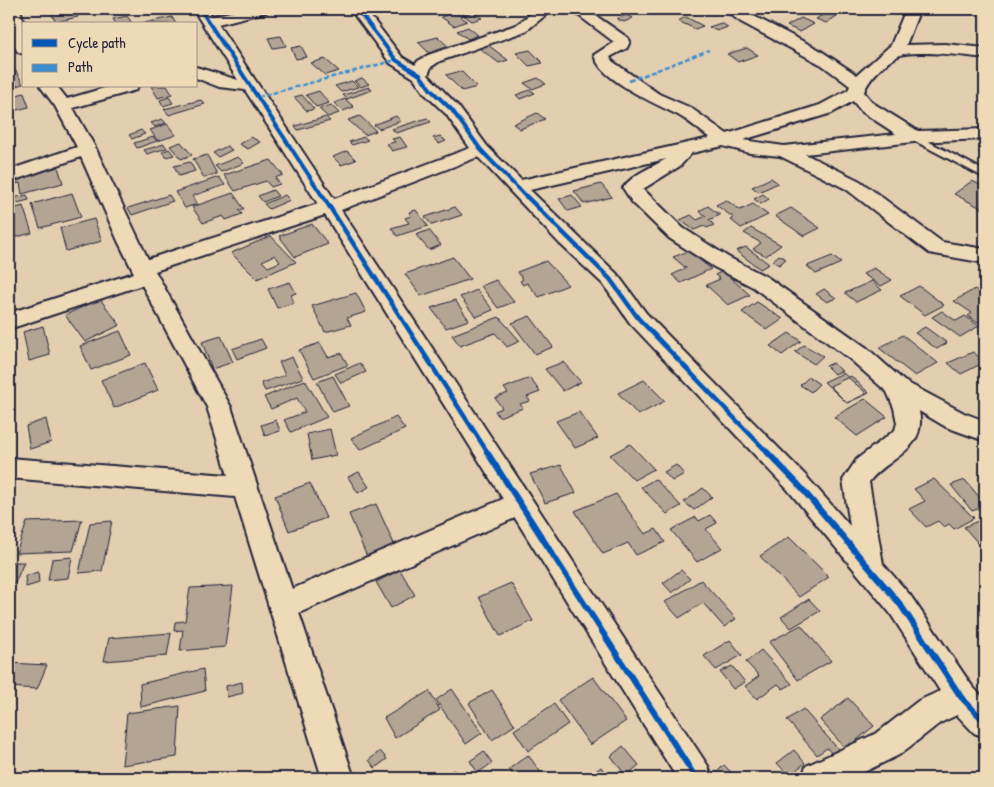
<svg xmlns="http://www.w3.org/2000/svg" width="994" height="787" font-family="'Patrick Hand',sans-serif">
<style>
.building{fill:#b3a493;stroke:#22223b;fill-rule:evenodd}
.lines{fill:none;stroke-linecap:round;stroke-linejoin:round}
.service-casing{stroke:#22223b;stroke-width:4}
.minor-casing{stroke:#22223b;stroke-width:4}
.service{fill:#efdab8;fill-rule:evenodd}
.minor{fill:#efdab8;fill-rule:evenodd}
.quiet{stroke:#398ed0;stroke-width:2.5;stroke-dasharray:5 2.5;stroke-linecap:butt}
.cycleway-far2-casing{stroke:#efdab8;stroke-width:6}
.cycleway-far1-casing{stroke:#efdab8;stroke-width:8}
.cycleway-casing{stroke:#efdab8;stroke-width:9}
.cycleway-far2{stroke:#0057b8;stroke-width:4}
.cycleway-far1{stroke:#0057b8;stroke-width:4.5}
.cycleway{stroke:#0057b8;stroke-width:6}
</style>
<rect width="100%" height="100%" fill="#e3cfb0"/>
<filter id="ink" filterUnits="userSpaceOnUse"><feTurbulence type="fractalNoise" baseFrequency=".02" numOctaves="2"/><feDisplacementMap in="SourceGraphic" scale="10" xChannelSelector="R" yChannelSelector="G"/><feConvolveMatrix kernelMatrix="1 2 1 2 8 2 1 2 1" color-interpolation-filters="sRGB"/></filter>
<g filter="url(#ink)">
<!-- building -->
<path class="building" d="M74 9 78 17 56 22 51 13Z
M638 9H654L661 11 654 15Z
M454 12 467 21 454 26 441 17Z
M473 12 482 18 472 21 463 15Z
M827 12 837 16 826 23 816 19Z
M626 15 633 18 624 22 617 19Z
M127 16 132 23 116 24 113 19Z
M172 17 176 24H140Z
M686 17 703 26 695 29 678 21Z
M801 18 814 24 800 32 787 26Z
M721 23 728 27 717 31 709 27Z
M468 27 478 35 468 39 457 31Z
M281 36 286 46 273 48 268 38Z
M438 37 452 50 431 55 418 42Z
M488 45 508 60 499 63 479 48Z
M301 46 307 57 296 59 291 48Z
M747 48 758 55 738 62 727 54Z
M530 50 543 63 529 66 516 53Z
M325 59 339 71 325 75 311 63Z
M16 71 23 84 9 88V72Z
M461 71 477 87 462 91 446 75Z
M362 78 369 84 361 87 354 81Z
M538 78 546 84 532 89 524 83Z
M352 81 358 87 341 92 335 86Z
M151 86H167L172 94 158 98Z
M369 87 372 90 347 99 343 95Z
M530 90 535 93 520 99 516 95Z
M319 91 329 103 316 107 306 95Z
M24 93 29 107 9 112V97Z
M302 95 314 109 307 111 294 97Z
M169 97 173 103 163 106 160 100Z
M345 99 354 107 343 111 334 103Z
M201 100 205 104 169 115 164 109Z
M331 105 339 113 328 117 319 109Z
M537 113 545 119 520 129 513 124Z
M360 116 376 131 365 135 348 120Z
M396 116 401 121 379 129 374 125Z
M326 117 330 121 298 130 295 126Z
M427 118 431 122 396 133 392 129Z
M162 119 166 123 155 127 151 123Z
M167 124 176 135 158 141 150 130Z
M141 130 145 134 132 139 129 135Z
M440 136 446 141 439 144 433 138Z
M153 137 157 141 137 148 134 143Z
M251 137 260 142 248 149 239 144Z
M364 137 368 140 352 145 349 142Z
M400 137 407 147 392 151 387 144 395 142 392 139Z
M181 142 192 155 181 159 170 146Z
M164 144 167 148 147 154 144 150Z
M227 146 232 150 218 157 213 153Z
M169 149 174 155 166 157 162 152Z
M347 151 356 160 341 165 333 157Z
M207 155 217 174 204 178 193 159Z
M238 157 244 163 221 172 215 166Z
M271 160 283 175 275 178 280 184 271 187 266 181 235 191 224 175Z
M190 162 195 171 179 176 174 166Z
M58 167 63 183 22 194 20 183 11 185 14 198 27 195 29 200 9 205V179Z
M219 177 225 185 192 196 197 204 185 208 175 192Z
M771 178 778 183 759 192 752 187Z
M972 181 985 187V210L954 194Z
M601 184 612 197 584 204 574 191Z
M273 190 278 196 263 202 258 196Z
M72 193 81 217 40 228 32 204Z
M233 193 244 209 239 210 242 214 226 220 223 216 203 223 192 207Z
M763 194 769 199 761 204 754 199Z
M169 195 173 201 132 215 128 208Z
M285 195 290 200 269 209 264 204Z
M572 195 582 207 568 211 559 199Z
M726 200 740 210 753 204 768 215 741 228 731 220 734 218 716 205Z
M23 206 32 233 9 239V210Z
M708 206 720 215 709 220 714 225 707 228 704 226 694 230 680 220 691 215 697 220 706 216 699 211Z
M455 207 462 215 432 225 425 217Z
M791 208 820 228 804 236 775 216Z
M416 210 428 226 397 236 391 228 409 223 405 218 411 216 409 212Z
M94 219 102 241 66 251 60 228Z
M312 224 328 244 295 257 279 236Z
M751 228 781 245 766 256 753 249 761 243 744 233Z
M429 230 441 245 429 250 416 235Z
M271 236 296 262 257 279 231 253ZM275 255 280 262 268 267 262 261Z
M746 247 769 264 760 269 736 251Z
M689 251 711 269 681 283 672 275 686 268 673 257Z
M779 255 786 259 779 265 772 261Z
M832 256 841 263 816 274 807 266Z
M453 257 470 279 421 296 405 274Z
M546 261 568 285 539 297 527 283 523 285 520 281 523 279 517 272Z
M874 268 892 280 881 286 863 274Z
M723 271 750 295 728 305 706 285 720 279 715 275Z
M496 280 514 302 498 308 481 286Z
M872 281 882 290 856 302 845 293Z
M290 282 296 293 291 295 294 303 277 308 268 289Z
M919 286 944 305 925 315 900 296Z
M824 289 836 298 827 302 816 294Z
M975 289 985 296V319L978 323 968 316 972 313 954 301Z
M477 290 493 310 476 317 460 297Z
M356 293 366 312 347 318 351 325 325 332 312 306Z
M100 299 120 325 85 342 65 315Z
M455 300 469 320 446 328 431 308Z
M757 302 783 319 767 330 742 312Z
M942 311 956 321 965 316 979 326 960 337 932 317Z
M530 316 553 347 535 354 512 323Z
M499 317 520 341 507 347 495 333 460 346 452 335Z
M43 326 50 355 29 361 23 332Z
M925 327 947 343 937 349 915 333Z
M120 331 131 355 91 370 80 346Z
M789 333 801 341 782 355 770 346Z
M903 335 938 363 915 376 879 348Z
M221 336 233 362 212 369 202 342Z
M261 339 266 348 237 359 232 349Z
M320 343 328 357 341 353 348 365 314 378 299 350Z
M804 345 823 356 814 364 795 352Z
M973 352 985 362 961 374 948 363Z
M292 357 303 378 265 391 261 383 285 375 279 362Z
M563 362 581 382 563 391 545 369Z
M145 363 158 390 114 408 101 380Z
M360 363 366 372 341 383 335 374Z
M833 363 842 371 834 374 826 366Z
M843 373 865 392 866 394 847 403 824 382Z
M333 376 349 406 333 412 317 382Z
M851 376 869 393 847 403 830 386Z
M809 377 819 384 811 392 800 385Z
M530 378 540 392 527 397 530 401 520 404 523 408 499 417 495 411 502 408 495 398 508 393 504 388Z
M305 380 327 417 291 432 284 420 305 412 297 398 271 409 264 397Z
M644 380 665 401 638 415 618 393Z
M865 399 887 417 857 436 834 417Z
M579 412 598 438 575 448 556 421Z
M396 417 405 429 360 450 351 438Z
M46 419 51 442 30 449 26 426Z
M276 420 280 431 265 436 261 425Z
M330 429 336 455 312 460 307 434Z
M630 444 654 469 634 480 610 455Z
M561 465 576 493 545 503 530 474Z
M676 465 684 474 672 481 664 472Z
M359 472 369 487 358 493 348 477Z
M655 479 681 506 667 514 641 487Z
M934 479 974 518 954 529 949 524 944 527 938 521 926 527 909 509 925 501 914 489Z
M965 480 985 504V506L972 511 951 485Z
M310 483 326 518 289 531 275 496Z
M703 488 712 497 694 510 684 502Z
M616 494 645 534 656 529 665 542 636 555 628 543 603 554 575 511Z
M376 504 395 546 367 557 349 514Z
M710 515 717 523 706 529 722 548 697 562 671 530 696 517 699 521Z
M985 518V551L964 527Z
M82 520 73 551 16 553 27 522Z
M112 521 102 571 79 573 90 523Z
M789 537 829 577 799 597 760 556Z
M72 557 68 578 48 580 52 559Z
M9 562H24L15 583H9Z
M400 570 415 595 391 608 376 582Z
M681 570 690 579 672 593 663 583Z
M38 572 39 583 26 587 25 576Z
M701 580 736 619 724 627 703 603 679 618 665 602Z
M511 583 533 621 500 636 479 597Z
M233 586 225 647 180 651 183 630 174 631 175 622 185 621 190 588Z
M809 599 820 611 791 628 781 617Z
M801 625 831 661 798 680 769 642Z
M171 633 167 656 104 661 109 638Z
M730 640 742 655 716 670 704 656Z
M761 650 792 684 783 689 778 684 757 699 745 686 759 676 746 662Z
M9 663 47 665 37 689 9 687Z
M732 666 745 682 733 689 720 672Z
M203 669 205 691 141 707 140 684Z
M593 677 626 721 590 745 558 700Z
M242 682 243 693 227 697 226 686Z
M452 689 482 733 466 744 436 700Z
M492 690 515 725 492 740 469 703Z
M429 691 440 710 395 738 384 718Z
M848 698 874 726 846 749 820 720Z
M554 704 568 724 528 751 514 730Z
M180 706 177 757 122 765 127 713Z
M803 709 838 749 832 754 827 748 817 755 787 720Z
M623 746 639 765 626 776 611 756Z
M794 750 805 763 789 776 777 763Z
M380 751 387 759 375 768 369 760Z
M484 751 492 763 478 773 470 761Z
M528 755 545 778H515L509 769Z
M724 765 737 778H711Z
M601 767 609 778H586Z
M454 770 457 778H438Z"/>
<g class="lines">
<!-- service casing -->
<g class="service-casing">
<path id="service" d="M914 134 985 171V178L911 139V135Z"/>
</g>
<!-- minor casing -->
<g class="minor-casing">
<path id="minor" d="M9 9H20L24 24V54L18 52 12 43Z
M193 9H207L212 16 244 9H268L266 12 218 24 334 199 470 148 446 114 425 94 414 78 390 63 350 9H365L402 57 415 65 418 61 428 55 516 25 537 9H553L526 31 440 61 431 67 428 75 458 106 487 146 521 180 710 138C699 130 689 121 678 115 656 104 600 80 594 55L614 42 570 9H586L628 38 630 41 627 48 610 57 612 61 659 94 691 108 727 134 820 105 848 90 850 86 822 65 741 22 723 9H740L818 49 857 75 891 45 906 9H920L906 45 945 44 985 48V58C970 56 909 49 898 56 885 63 869 78 864 92L873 103 918 131 985 129V139L914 142 805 154 860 181 942 242 985 249V263L929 253 846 189 780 156 750 153 723 146 692 153 680 166 643 189 683 228 728 257 767 277 867 348 904 381 964 413 985 421V441L946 427 919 411C927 451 889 456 869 482L883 564 910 595 972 686 985 700V737L974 733 957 715 940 723 899 755 852 778H802L806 766 877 733 918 701 940 691 890 613 788 490 630 323 603 284 559 243 478 157 341 210 708 766 712 778H677L515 518 299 613 354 778H322L235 497 9 478V458L228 475 207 407 142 285 9 329V313L134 273 118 241 81 157 9 182V170L77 147 55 106 40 86H57L67 99 111 86H138L136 90 73 108 96 149 148 259 318 204 245 90 219 87 196 78V67L238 80ZM853 101 861 111 896 134 784 146 743 140 832 113ZM666 159C651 168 634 173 623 188L632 202 669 238 714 267 753 287 851 360 887 392 894 408 897 423 895 430 857 459 843 480 850 526 806 476 646 313 617 274 530 190ZM325 215 503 499 292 589 231 407 155 271Z"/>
</g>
<!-- service -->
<use href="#service" class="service"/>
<!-- minor -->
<use href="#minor" class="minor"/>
<!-- quiet -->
<path class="quiet" d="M629 81 709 50
M258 97 396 60"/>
<!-- cycleway-far2 casing -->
<g class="cycleway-far2-casing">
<path id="cycleway-far2" d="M200 9 323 197
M357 9 396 60 420 75 431 90 452 110 481 150 526 197"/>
</g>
<!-- cycleway-far1 casing -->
<g class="cycleway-far1-casing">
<path id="cycleway-far1" d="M322 195 488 453
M525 195 610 279 638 318 768 453"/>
</g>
<!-- cycleway casing -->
<g class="cycleway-casing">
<path id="cycleway" d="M487 452 696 778
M767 452 797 483 900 604 961 697 985 722"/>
</g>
<!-- cycleway-far2 -->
<use href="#cycleway-far2" class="cycleway-far2"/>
<!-- cycleway-far1 -->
<use href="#cycleway-far1" class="cycleway-far1"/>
<!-- cycleway -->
<use href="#cycleway" class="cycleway"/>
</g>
</g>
<!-- margin -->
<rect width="994" height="787" fill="none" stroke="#efdab8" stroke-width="30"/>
<rect x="15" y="15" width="964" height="757" fill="none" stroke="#22223b" stroke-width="2" filter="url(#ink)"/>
<!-- legend -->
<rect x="22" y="22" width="175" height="65" fill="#efdab8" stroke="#9d9086"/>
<rect x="32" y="39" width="25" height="8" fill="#0057b8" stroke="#9d9086"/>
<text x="68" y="48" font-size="15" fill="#22223b">Cycle path</text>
<rect x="32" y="64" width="25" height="8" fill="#398ed0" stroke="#9d9086"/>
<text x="68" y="72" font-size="15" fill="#22223b">Path</text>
</svg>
